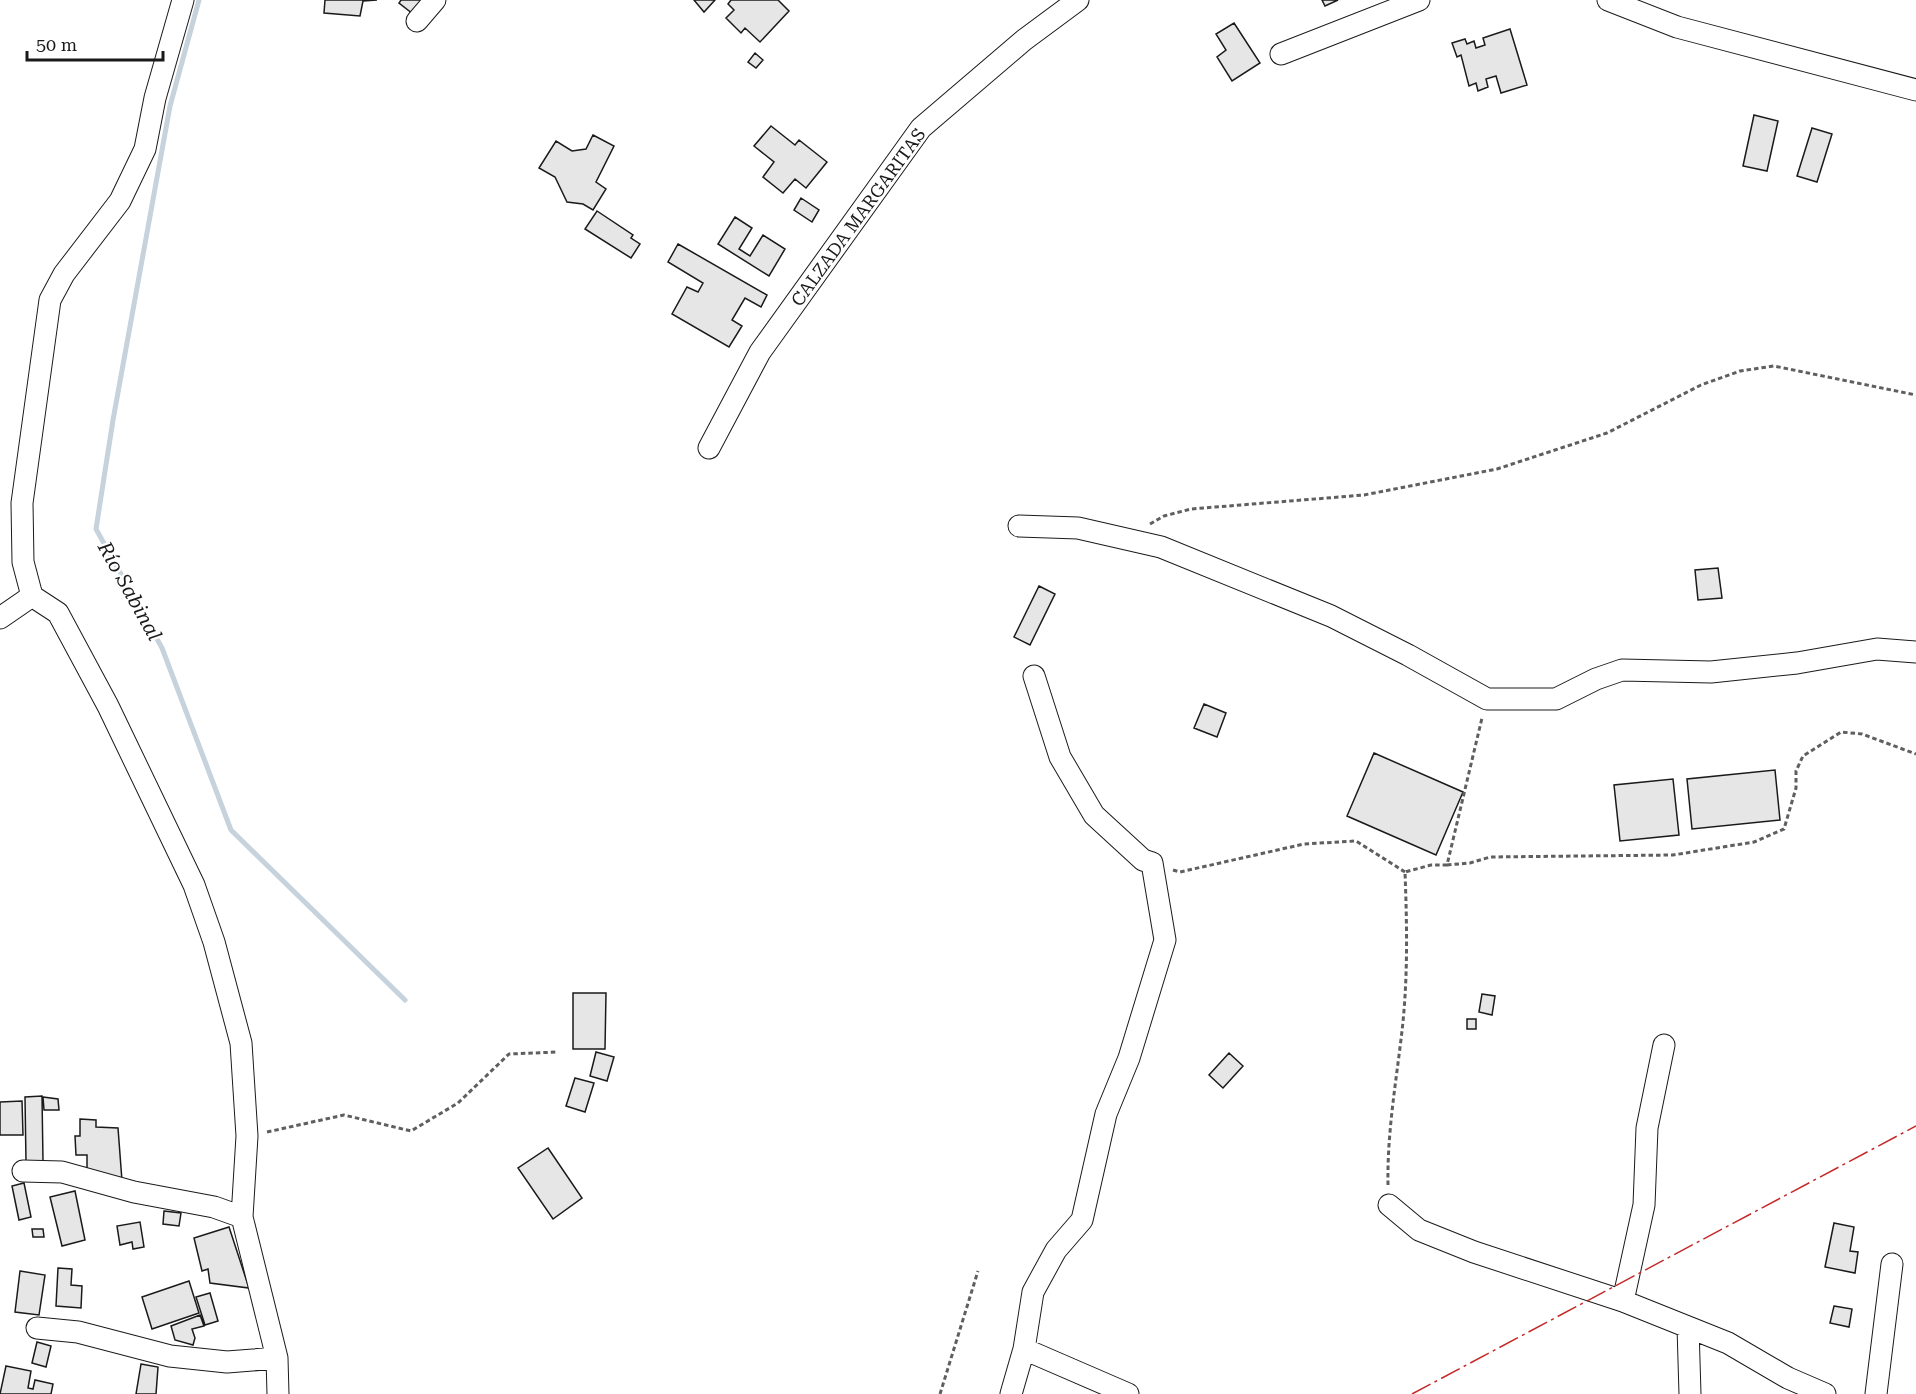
<svg xmlns="http://www.w3.org/2000/svg" width="1916" height="1394" font-family="'Roboto Serif',serif">
<style>
.lines{fill:none;stroke-linecap:round;stroke-linejoin:round}
.stream{stroke:#c6d2dc;stroke-width:5}
.building{fill:#e6e6e6;stroke:#1a1a1a;stroke-width:1.5}
.minor-casing{stroke:#1a1a1a;stroke-width:23}
.path{stroke:#5f5f5f;stroke-width:3;stroke-dasharray:4.5 3;stroke-linecap:butt}
.minor{stroke:#fff;stroke-width:21}
.power{stroke:#c62828;stroke-width:1.5;stroke-dasharray:21 4.5 3 4.5;stroke-linecap:butt}
.labels{text-anchor:middle;dominant-baseline:central;stroke-width:4.5;stroke-linejoin:round;paint-order:stroke}
.street-label{font-size:18px;fill:#1a1a1a;stroke:#fff}
.water-label{font-size:20px;font-style:italic;fill:#1a1a1a;stroke:#fff}
</style>
<rect width="100%" height="100%" fill="#fff"/>
<g class="lines">
<!-- stream -->
<path class="stream" d="M199 0 170 106 113 420 96 529 162 648 231 830 405 1000"/>
</g>
<!-- building -->
<path class="building" d="M325 0H377L363 1 360 16 324 13Z
M401 0H423L413 14 399 3Z
M694 0H715L704 12Z
M731 0H778L789 11 760 42 745 28 741 33 726 18 734 10 728 4Z
M1322 0H1338L1325 6Z
M1234 23 1260 63 1232 81 1217 57 1226 50 1216 34Z
M1510 29 1527 85 1501 93 1496 76 1486 79 1488 87 1478 91 1476 83 1469 86 1461 55 1457 57 1452 43 1465 39 1467 44 1474 41 1476 48 1485 45 1483 38Z
M755 53 763 60 756 68 748 62Z
M1754 115 1778 121 1767 171 1743 166Z
M771 126 795 145 799 140 827 162 806 188 795 179 783 193 763 177 774 162 754 146Z
M1812 128 1832 134 1817 182 1797 176Z
M593 135 614 146 596 182 606 189 593 210 583 204 567 202 555 177 539 168 556 141 572 151 586 149Z
M801 198 819 210 812 222 794 210Z
M597 211 633 235 631 238 640 244 631 258 585 229Z
M735 217 752 228 739 249 750 256 763 235 785 249 769 276 718 244Z
M678 244 767 295 761 307 745 298 732 320 742 326 729 347 672 314 687 287 698 292 703 283 668 262Z
M1718 568 1722 598 1698 600 1695 570Z
M1039 586 1055 594 1030 645 1014 637Z
M1204 704 1226 713 1217 737 1194 728Z
M1374 753 1463 792 1436 855 1347 816Z
M1775 770 1780 820 1692 829 1687 779Z
M1673 779 1679 835 1620 841 1614 785Z
M573 993H606L605 1049H573Z
M1482 994 1495 996 1492 1015 1479 1012Z
M1467 1019H1476V1029H1467Z
M596 1052 614 1057 607 1081 590 1076Z
M1229 1053 1243 1066 1223 1088 1209 1075Z
M575 1078 594 1083 585 1112 566 1106Z
M42 1096 43 1161 26 1162 25 1097Z
M43 1097 58 1099 59 1110H44Z
M22 1101 23 1135H0V1102Z
M80 1119 96 1120V1127L118 1128 122 1181 77 1166 87 1168V1155H76L75 1136H80Z
M548 1148 582 1198 553 1219 518 1168Z
M24 1183 31 1217 19 1220 12 1186Z
M75 1191 85 1240 62 1246 50 1197Z
M164 1211 181 1213 179 1226 163 1224Z
M140 1222 144 1247 133 1249 132 1242 120 1245 117 1226Z
M1834 1223 1854 1227 1850 1251 1858 1252 1855 1273 1825 1267Z
M229 1227 249 1288 210 1283 208 1269 202 1271 194 1238Z
M32 1229H43L44 1237H33Z
M58 1268 72 1269 71 1285 82 1286 81 1308 56 1306Z
M20 1271 45 1275 39 1315 15 1312Z
M189 1281 199 1313 152 1329 142 1297Z
M210 1293 218 1321 205 1325 196 1297Z
M1834 1306 1852 1309 1849 1327 1830 1323Z
M200 1315 204 1326 192 1329 195 1338 193 1345 175 1340 171 1326Z
M37 1342 51 1346 46 1367 32 1363Z
M141 1364 158 1367 156 1394H136Z
M6 1366 31 1371 28 1388 33 1389 35 1380 53 1384 51 1394H0Z"/>
<g class="lines">
<!-- minor casing -->
<g class="minor-casing">
<path id="minor" d="M183 0 155 98 145 149 120 201 64 274 50 300 22 503 23 562 32 596 58 613 108 706 194 885 214 942 241 1043 247 1136 242 1217 277 1358 278 1394
M1608 0 1677 27 1916 90
M417 21 435 0
M1281 54 1419 0
M709 448 760 352 921 128 1024 40 1078 0
M1019 526 1078 528 1161 547 1331 616 1408 655 1487 699H1556L1596 679 1622 670 1711 672 1797 663 1877 649 1916 652
M0 618 32 596
M23 1171 62 1172 134 1192 214 1207 242 1217
M1389 1205 1419 1230 1474 1252 1623 1301 1728 1343 1788 1378 1825 1394
M1623 1301 1644 1205 1647 1128 1664 1045
M1688 1327 1690 1394
M37 1328 78 1332 170 1356 227 1362 277 1358
M1024 1349 1128 1394
M1011 1394 1024 1349 1033 1292 1056 1250 1082 1220 1106 1114 1129 1058 1165 940 1152 863 1143 860 1094 815 1060 757 1034 676
M1876 1394 1892 1264"/>
</g>
<!-- path -->
<path class="path" d="M1150 524 1164 516 1191 509 1364 495 1497 469 1607 433 1701 385 1740 371 1774 366 1916 395
M1447 865 1470 863 1490 857 1673 855 1754 842 1784 829 1796 788V771L1803 756 1841 732 1862 734 1916 754
M1173 870 1180 872 1304 844 1356 841 1405 872
M267 1132 344 1115 411 1131 458 1103 509 1054 557 1052
M1388 1185C1387 1133 1396 1083 1402 1031 1408 978 1407 925 1405 872L1431 865H1447L1482 718
M940 1394 978 1271"/>
<!-- minor -->
<use href="#minor" class="minor"/>
<!-- power -->
<path class="power" d="M1412 1394 1916 1126"/>
</g>
<g class="labels">
<!-- street labels -->
<g class="street-label">
<text transform="translate(858 217) rotate(-54)">CALZADA MARGARITAS</text>
</g>
<!-- water labels -->
<g class="water-label">
<text transform="translate(130 591) rotate(61)">Río Sabinal</text>
</g>
</g>
<!-- scale -->
<path d="M27 51v9h136v-9" fill="none" stroke="#1a1a1a" stroke-width="3"/>
<text x="36" y="51" font-size="18" fill="#1a1a1a" stroke="#ffffff" stroke-width="4.5" paint-order="stroke">50 m</text>
</svg>
